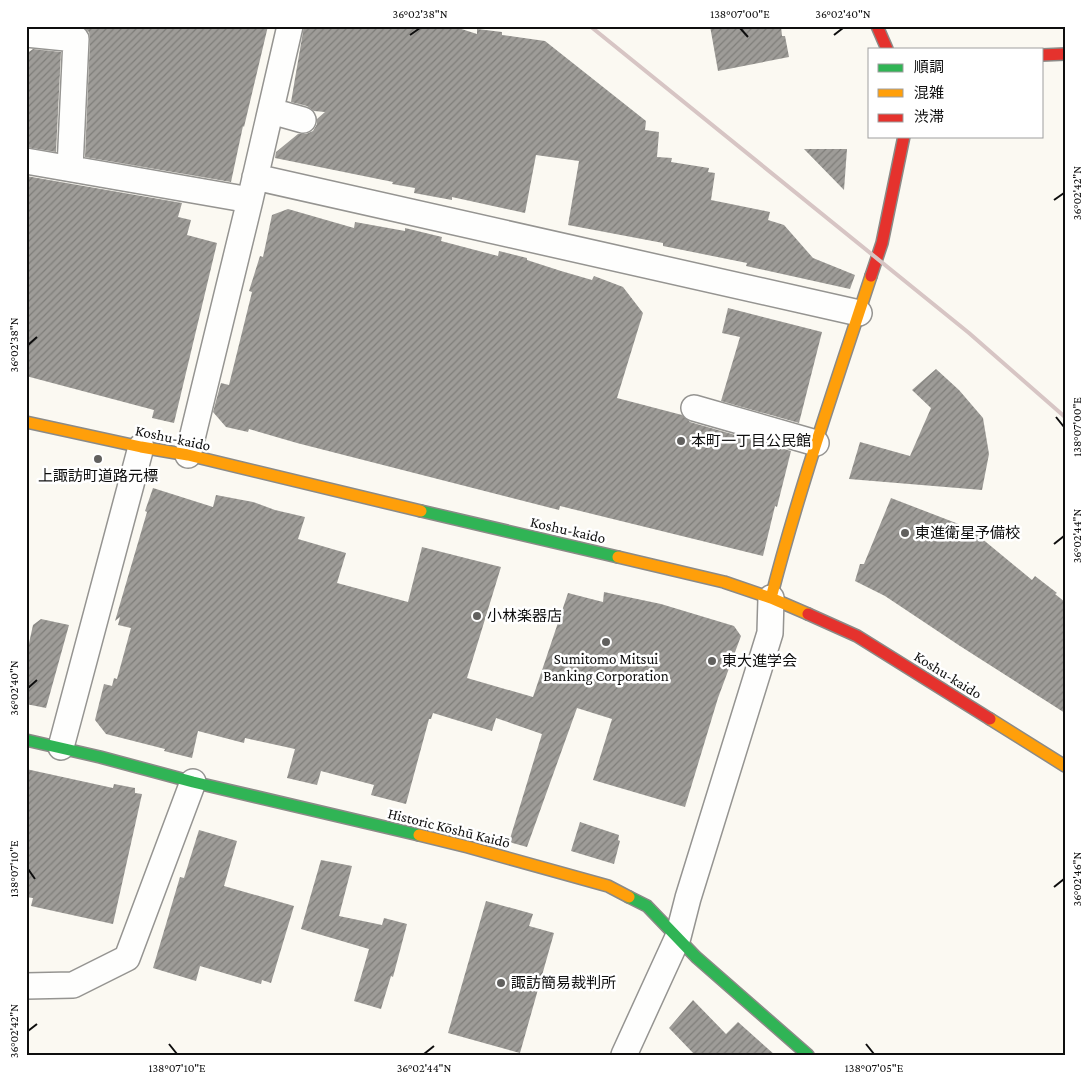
<svg xmlns="http://www.w3.org/2000/svg" width="1091" height="1081" font-family="'Crimson Pro','Noto Sans JP',serif">
<style>
.building{fill:url(#building-hatch)}
.lines{fill:none;stroke-linecap:round;stroke-linejoin:round}
.street-casing{stroke:#959491;stroke-width:28}
.fast-casing{stroke:#8b8a87;stroke-width:14}
.slow-casing{stroke:#8b8a87;stroke-width:14}
.jam-casing{stroke:#8b8a87;stroke-width:14}
.street{stroke:#fefefd;stroke-width:25}
.fast{stroke:#30b455;stroke-width:11}
.slow{stroke:#ff9f0a;stroke-width:11}
.jam{stroke:#e5322d;stroke-width:11}
.rail{stroke:#d7c5c4;stroke-width:4}
.ticks{fill:none;stroke:#0e0e0e;stroke-width:2}
.poi-dot{fill:#61605e;stroke:#fff;stroke-width:2}
.labels{text-anchor:middle;dominant-baseline:central;stroke-width:5;stroke-linejoin:round;paint-order:stroke}
.street-label{font-size:15px;fill:#0e0e0e;stroke:#fff}
.poi-label{font-size:15px;fill:#0e0e0e;stroke:#fff;text-anchor:start}
.neatline{fill:none;stroke:#0e0e0e;stroke-width:2}
.ticks-label{font-size:12px;text-anchor:middle;fill:#0e0e0e}
</style>
<defs>
<pattern id="building-hatch" width="6" height="6" patternUnits="userSpaceOnUse" patternTransform="scale(1.25)"><rect width="6" height="6" fill="#9e9c98"/><path d="M-1 1l2-2M0 6l6-6M5 7l2-2" fill="none" stroke="#7f7e7a"/></pattern>
</defs>
<rect width="100%" height="100%" fill="#fbf9f2"/>
<!-- building -->
<path class="building" d="M82 26H268L244 127 243 126 231 182 85 157 90 40 89 32Z
M304 26H452L477 34V29L502 32V35L545 41 646 121 645 130 659 132 657 157 672 158 671 162 709 168 708 172 715 173 711 200 770 212 768 220 784 225 813 258 855 275 850 289 746 266 747 263 663 246V243L568 225 579 161 536 155 525 213 452 197V200L414 193 415 188 392 184 393 182 275 158 276 152 298 134H306L313 131 317 124V119L325 112 314 111 307 106 291 102Z
M710 26H781L782 36H785L789 57 718 71Z
M33 49 61 52 56 152 26 147V54Z
M804 149H847L844 190Z
M26 176 182 203 178 217 191 220 187 235 217 243 174 423 152 418 154 410 26 376Z
M288 209 354 228 355 222 405 231V228L442 237 441 241 498 256 499 251 527 258V260L561 271 592 280 594 276 623 287 643 313 617 398 682 415 690 422 791 451 777 507 775 506 763 556 560 506 559 510 297 443 249 429 248 432 226 427 213 412 219 390 221 383 229 385 252 292 249 291 260 256 263 257 272 215Z
M728 308 822 332 799 423 721 401 740 337 722 333Z
M936 369 959 390 983 418 989 454 982 490 849 479 860 442 910 456 931 408 912 390Z
M153 488 213 507 216 495 253 502 275 510 305 517 298 539 346 553 337 583 408 602 422 547 501 567 467 678 533 697 568 593 603 602 604 592 661 604 734 626 741 636 718 698 685 807 593 780 612 719 577 708 527 847 509 842 542 734 496 718 492 731 433 713 431 719H429L406 804 371 795 374 785 321 771 317 785 287 778 295 749 245 738 244 743 198 731 192 758 164 751 165 749 106 734 95 720 104 684 112 686 114 678 117 679 131 628 118 625 120 617 115 621 147 512 145 511Z
M891 498 969 528 1032 580 1035 576 1057 593 1055 594 1065 602V713L960 646 885 596 855 581 860 564H864Z
M41 619 69 625 46 708 26 704V657L33 625Z
M26 769 113 788 114 784 135 788V793L142 794 113 924 31 906 33 898 26 897Z
M580 822 619 835 618 840 620 841 614 864 571 851Z
M199 830 237 841 224 886 294 906 271 983 262 980 261 984 200 966 196 981 153 968 180 877 184 878Z
M321 860 352 866 339 916 382 925 384 918 407 924 393 977 391 976 381 1009 354 1001 369 949 301 929Z
M486 901 533 914 529 926 554 933 520 1053 448 1033Z
M693 1000 726 1034 738 1022 775 1055H695L669 1028Z"/>
<g class="lines">
<!-- street casing -->
<g class="street-casing">
<path id="street" d="M26 34 76 39 70 168
M271 111 303 120
M26 161 250 200
M255 177 859 313
M694 408 816 443
M188 455 250 200 290 26
M61 747 141 447
M26 986 73 985 127 958 193 782
M624 1055 678 937 688 898 770 633 771 598"/>
</g>
<!-- fast casing -->
<g class="fast-casing">
<path id="fast" d="M421 511 618 557
M26 740 100 757 193 782 419 835
M629 897 647 906 696 957 808 1055"/>
</g>
<!-- slow casing -->
<g class="slow-casing">
<path id="slow" d="M26 422 141 447 188 455 421 511
M618 557 724 582 771 598 808 614
M771 598C799 489 836 383 871 276
M990 719 1065 766
M419 835 468 847 608 886 629 897"/>
</g>
<!-- jam casing -->
<g class="jam-casing">
<path id="jam" d="M877 26 887 49
M1042 55 1065 54
M871 276 882 243 904 136
M808 614 857 636 990 719"/>
</g>
<!-- street -->
<use href="#street" class="street"/>
<!-- fast -->
<use href="#fast" class="fast"/>
<!-- slow -->
<use href="#slow" class="slow"/>
<!-- jam -->
<use href="#jam" class="jam"/>
<!-- rail -->
<path class="rail" d="M590 26 969 333 1065 417"/>
</g>
<!-- ticks -->
<path class="ticks" d="M740 28 748 37M410 35 420 28M834 35 843 28M1054 200 1064 193M28 345 37 337M1056 417 1064 427M1054 544 1064 536M28 688 37 680M28 869 35 879M1054 887 1064 879M28 1031 37 1024M169 1044 177 1054M866 1044 874 1054M424 1054 434 1046"/>
<!-- markers -->
<g class="poi-dot">
<circle cx="681" cy="441" r="5"/>
<circle cx="98" cy="459" r="5"/>
<circle cx="905" cy="533" r="5"/>
<circle cx="477" cy="616" r="5"/>
<circle cx="606" cy="642" r="5"/>
<circle cx="712" cy="661" r="5"/>
<circle cx="501" cy="983" r="5"/>
</g>
<g class="labels">
<!-- street labels -->
<g class="street-label">
<text transform="translate(173 438) rotate(12)">Koshu-kaido</text>
<text transform="translate(568 530) rotate(13)">Koshu-kaido</text>
<text transform="translate(948 675) rotate(32)">Koshu-kaido</text>
<text transform="translate(449 828) rotate(14)">Historic Kōshū Kaidō</text>
</g>
<!-- poi labels -->
<g class="poi-label">
<text x="691" y="441">本町一丁目公民館</text>
<text x="98" y="476" text-anchor="middle">上諏訪町道路元標</text>
<text x="915" y="533">東進衛星予備校</text>
<text x="487" y="616">小林楽器店</text>
<text x="606" y="659" text-anchor="middle">Sumitomo Mitsui<tspan x="606" dy="17">Banking Corporation</tspan></text>
<text x="722" y="661">東大進学会</text>
<text x="511" y="983">諏訪簡易裁判所</text>
</g>
</g>
<!-- border -->
<rect width="1091" height="1081" fill="none" stroke="#ffffff" stroke-width="55"/>
<!-- legend -->
<rect x="868" y="48" width="175" height="90" fill="#ffffff" stroke="#9f9f9f"/>
<rect x="878" y="64" width="25" height="8" fill="#30b455" stroke="#9f9f9f"/>
<text x="914" y="72" font-size="15" fill="#0e0e0e">順調</text>
<rect x="878" y="89" width="25" height="8" fill="#ff9f0a" stroke="#9f9f9f"/>
<text x="914" y="98" font-size="15" fill="#0e0e0e">混雑</text>
<rect x="878" y="114" width="25" height="8" fill="#e5322d" stroke="#9f9f9f"/>
<text x="914" y="122" font-size="15" fill="#0e0e0e">渋滞</text>
<rect x="28" y="28" width="1036" height="1026" class="neatline"/>
<g class="ticks-label">
<text x="420" y="18">36°02'38"N</text>
<text x="740" y="18">138°07'00"E</text>
<text x="843" y="18">36°02'40"N</text>
<text transform="translate(1077 193) rotate(-90)" y="4">36°02'42"N</text>
<text transform="translate(14 345) rotate(-90)" y="4">36°02'38"N</text>
<text transform="translate(1077 427) rotate(-90)" y="4">138°07'00"E</text>
<text transform="translate(1077 536) rotate(-90)" y="4">36°02'44"N</text>
<text transform="translate(14 688) rotate(-90)" y="4">36°02'40"N</text>
<text transform="translate(14 869) rotate(-90)" y="4">138°07'10"E</text>
<text transform="translate(1077 879) rotate(-90)" y="4">36°02'46"N</text>
<text transform="translate(14 1031) rotate(-90)" y="4">36°02'42"N</text>
<text x="177" y="1072">138°07'10"E</text>
<text x="424" y="1072">36°02'44"N</text>
<text x="874" y="1072">138°07'05"E</text>
</g>
</svg>
